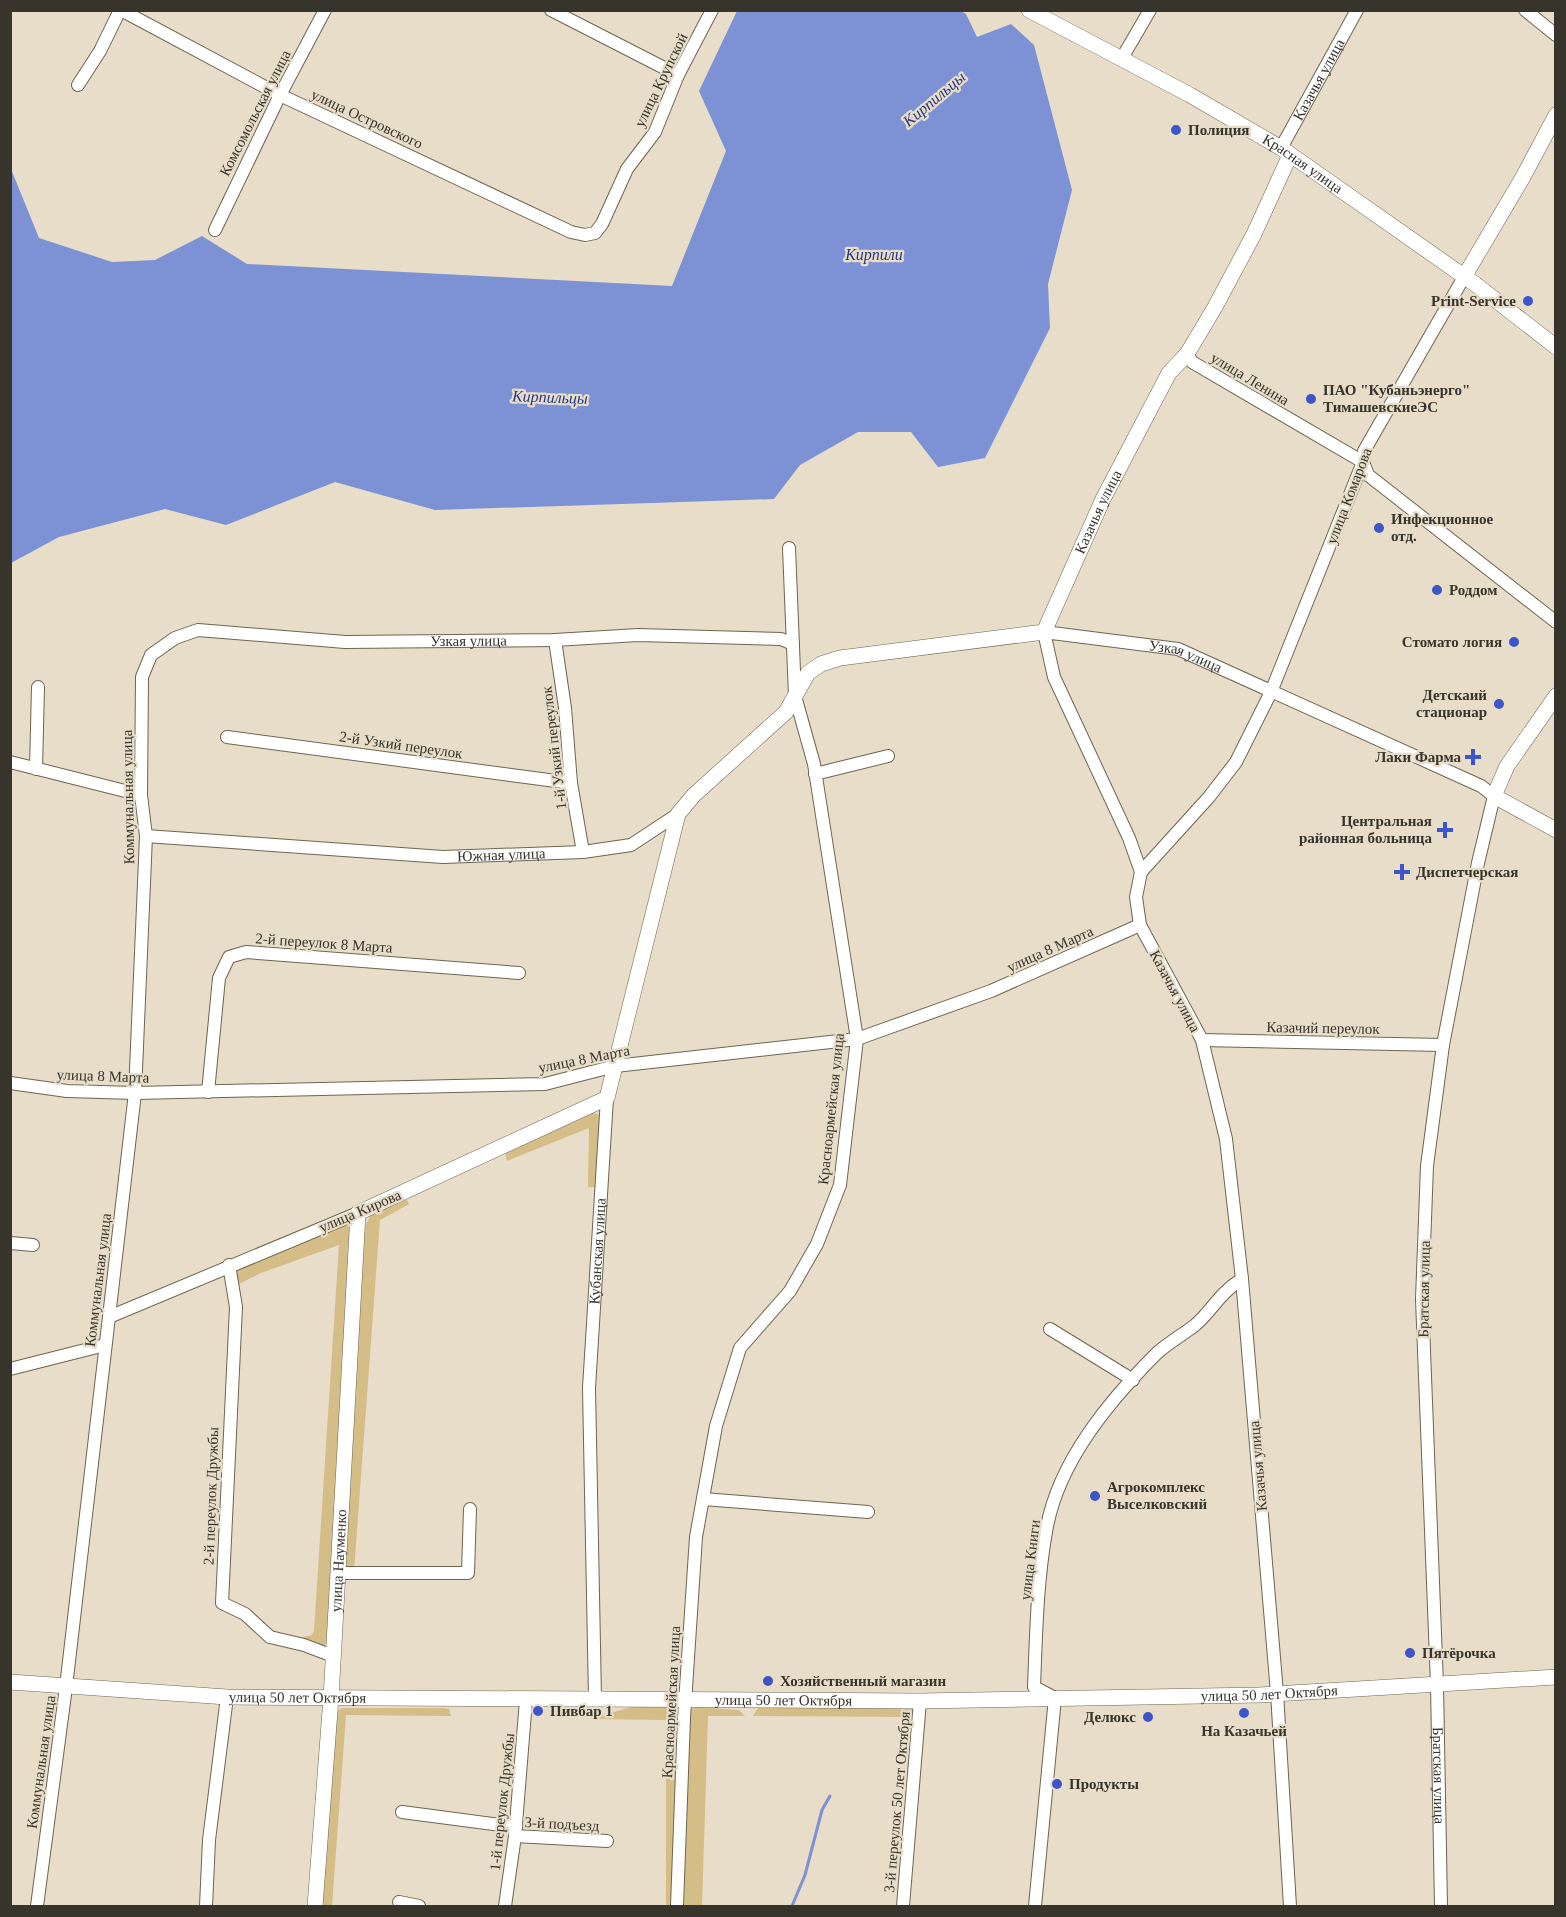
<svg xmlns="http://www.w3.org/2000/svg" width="1566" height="1917" font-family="Georgia,serif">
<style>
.green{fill:#d4bd86}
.water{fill:#7c92d4}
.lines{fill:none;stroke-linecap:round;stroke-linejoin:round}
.stream{stroke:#7c92d4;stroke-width:3}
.minor-casing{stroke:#6d6552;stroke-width:14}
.major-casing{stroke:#6d6552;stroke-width:16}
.minor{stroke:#fff;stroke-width:12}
.major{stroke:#fff;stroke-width:15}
.poi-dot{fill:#3d55c8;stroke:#e7ddc8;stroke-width:2}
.labels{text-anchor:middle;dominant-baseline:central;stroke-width:4.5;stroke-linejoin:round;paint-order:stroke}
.street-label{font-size:15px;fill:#37342b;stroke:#e7ddc8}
.poi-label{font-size:15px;font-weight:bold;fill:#37342b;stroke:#e7ddc8;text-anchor:start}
.water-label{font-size:16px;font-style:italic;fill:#263684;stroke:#e7ddc8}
</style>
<rect width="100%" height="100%" fill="#e7ddc8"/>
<!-- green -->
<path class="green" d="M593 1113 602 1115 599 1187H588L589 1128 507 1161 505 1152Z
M405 1197 409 1204 380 1220 354 1571H344L363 1231 371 1214Z
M343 1224 351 1228 328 1642 323 1646 294 1639 312 1635 314 1631 339 1245 261 1273 237 1285 233 1267Z
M631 1707H666L678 1719 677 1906H666V1720L591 1719Z
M696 1707 739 1710 745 1716H708L702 1906H684L687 1718 690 1710Z
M763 1707 912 1708 915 1709 913 1729 911 1717 753 1716 758 1708Z
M343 1708H444L449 1709 451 1716 346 1715 332 1906H320L336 1711Z"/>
<!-- water -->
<path class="water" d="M959 10 966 14 977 37 1011 24 1034 45 1072 190 1048 284 1050 328 985 458 938 467 911 432H858L800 465 774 499 435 510 335 482 226 525 165 509 59 537 11 563V169L39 238 112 262 155 260 202 236 247 264 672 286 726 151 699 91 737 11Z"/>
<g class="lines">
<!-- stream -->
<path class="stream" d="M792 1906 805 1875 822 1810 830 1796"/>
<!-- minor casing -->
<g class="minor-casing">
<g id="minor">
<path d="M121 10 280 95 571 232 585 235 595 233 602 224 627 169 655 132 678 75 712 10"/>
<path d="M551 10 678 75"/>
<path d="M1525 10 1556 35"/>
<path d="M1122 58 1150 10"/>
<path d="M78 85 100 51 120 10"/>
<path id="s1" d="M1281 148 1357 10"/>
<path d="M215 230 280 95 325 10"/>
<path d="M1187 354 1192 362 1363 462 1368 475 1556 622"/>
<path d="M555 640 565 708 571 783 583 852"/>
<path d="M227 737 571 783"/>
<path d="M10 762 141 795"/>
<path d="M36 769 38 687"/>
<path d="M815 774 888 756"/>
<path id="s2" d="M146 836 443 857 583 852 631 845 678 814"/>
<path d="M1141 872 1209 797 1236 762 1271 692 1363 462 1364 451 1464 277"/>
<path d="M1202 1040 1443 1045"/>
<path d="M10 1083 67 1091 135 1093 545 1084 615 1066 857 1039 991 991 1140 925"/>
<path d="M208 1092 219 978 229 957 246 952 519 973"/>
<path d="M10 1243 33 1245"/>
<path d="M229 1265 236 1307 222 1603 245 1614 270 1637 304 1645 333 1656"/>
<path d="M109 1317 358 1213"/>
<path d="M1050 1329 1133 1380"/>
<path d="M10 1369 105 1345"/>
<path d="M703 1499 868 1512"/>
<path d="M337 1573H468L470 1509"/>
<path id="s3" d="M595 1698 589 1388 607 1098"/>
<path d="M402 1812 516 1827"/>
<path d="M515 1836 607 1841"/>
<path d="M399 1902 419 1906"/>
<path id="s4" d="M37 1906 66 1687 135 1093 146 836 141 795 142 677 151 655 175 638 198 630 345 642 555 640 638 635 781 639 793 644"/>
<path d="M206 1906 209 1840 227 1697"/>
<path d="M505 1906 515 1836 526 1700"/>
<path d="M677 1906 684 1718 696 1537 716 1426 740 1348 790 1291 817 1244 840 1185 857 1039 814 764 795 696 789 548"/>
<path d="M903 1906 920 1701"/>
<path d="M1035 1906 1055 1698 1034 1687C1036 1636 1037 1582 1046 1532 1057 1463 1109 1401 1157 1353 1168 1343 1182 1335 1194 1326 1213 1310 1218 1294 1242 1279"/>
<path id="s5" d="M1290 1906 1277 1693 1242 1279 1226 1139 1202 1040 1140 925 1136 897 1141 872 1129 838 1054 677 1044 632 1178 649 1481 786 1494 796 1478 863 1443 1045 1427 1166 1422 1299 1437 1685 1441 1906"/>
</g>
</g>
<!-- major casing -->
<g class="major-casing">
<g id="major">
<path id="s6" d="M1029 10 1190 95 1281 148 1475 284 1556 347"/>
<path d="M1464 277 1523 177 1556 115"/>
<path d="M1556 696 1507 766 1494 796 1556 830"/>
<path id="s7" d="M10 1682 227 1697 920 1701 1259 1695 1556 1677"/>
<path id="s8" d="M315 1906 331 1698 358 1213 607 1098 678 814 694 795 786 712 808 673 821 664 840 658 1044 632 1103 499 1169 373 1187 354 1215 307 1254 234 1290 155"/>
</g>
</g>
<!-- minor -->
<use href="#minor" class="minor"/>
<!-- major -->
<use href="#major" class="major"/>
</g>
<!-- markers -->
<g class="poi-dot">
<circle cx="1176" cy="130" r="6"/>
<circle cx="1528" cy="301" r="6"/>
<circle cx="1311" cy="399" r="6"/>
<circle cx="1379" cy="528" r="6"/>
<circle cx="1437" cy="590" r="6"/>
<circle cx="1514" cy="642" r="6"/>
<circle cx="1499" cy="704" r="6"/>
<path d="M1470 748h6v6h6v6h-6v6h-6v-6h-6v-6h6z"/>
<path d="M1442 821h6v6h6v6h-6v6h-6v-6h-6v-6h6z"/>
<path d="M1399 863h6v6h6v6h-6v6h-6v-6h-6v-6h6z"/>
<circle cx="1095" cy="1496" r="6"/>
<circle cx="1410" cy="1653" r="6"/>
<circle cx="768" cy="1681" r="6"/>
<circle cx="538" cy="1711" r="6"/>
<circle cx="1244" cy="1713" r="6"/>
<circle cx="1148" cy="1717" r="6"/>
<circle cx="1057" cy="1784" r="6"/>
</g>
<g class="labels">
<!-- street labels -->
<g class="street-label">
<text stroke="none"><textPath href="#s1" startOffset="78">Казачья улица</textPath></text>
<text transform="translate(661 80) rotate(-64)">улица Крупской</text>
<text transform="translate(255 113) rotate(-63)">Комсомольская улица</text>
<text transform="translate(367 119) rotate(25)">улица Островского</text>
<text stroke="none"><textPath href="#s6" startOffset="314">Красная улица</textPath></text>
<text transform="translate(1250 379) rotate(31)">улица Ленина</text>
<text transform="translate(1349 496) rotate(-69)">улица Комарова</text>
<text stroke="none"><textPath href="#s8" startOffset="1828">Казачья улица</textPath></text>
<text stroke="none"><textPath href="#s4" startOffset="1584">Узкая улица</textPath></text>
<text stroke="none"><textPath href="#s5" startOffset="1460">Узкая улица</textPath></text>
<text transform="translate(401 745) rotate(8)">2-й Узкий переулок</text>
<text transform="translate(554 748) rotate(-97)">1-й Узкий переулок</text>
<text transform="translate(128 797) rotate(-91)">Коммунальная улица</text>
<text stroke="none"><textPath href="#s2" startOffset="356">Южная улица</textPath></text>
<text transform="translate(324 943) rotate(4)">2-й переулок 8 Марта</text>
<text transform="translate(1050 949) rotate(-24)">улица 8 Марта</text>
<text transform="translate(1175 991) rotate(62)">Казачья улица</text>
<text transform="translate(1323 1028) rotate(1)">Казачий переулок</text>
<text transform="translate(584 1059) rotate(-11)">улица 8 Марта</text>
<text transform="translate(103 1076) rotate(2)">улица 8 Марта</text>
<text transform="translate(831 1109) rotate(-84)">Красноармейская улица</text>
<text transform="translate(360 1211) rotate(-23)">улица Кирова</text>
<text stroke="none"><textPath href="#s3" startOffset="447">Кубанская улица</textPath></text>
<text transform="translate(98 1280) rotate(-83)">Коммунальная улица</text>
<text transform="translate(1424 1289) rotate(-89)">Братская улица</text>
<text transform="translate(1258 1466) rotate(-95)">Казачья улица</text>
<text transform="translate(211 1496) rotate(-88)">2-й переулок Дружбы</text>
<text stroke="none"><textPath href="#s8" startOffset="346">улица Науменко</textPath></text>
<text transform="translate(1030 1560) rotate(-83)">улица Книги</text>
<text stroke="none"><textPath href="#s7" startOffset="1260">улица 50 лет Октября</textPath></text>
<text stroke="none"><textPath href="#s7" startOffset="288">улица 50 лет Октября</textPath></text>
<text stroke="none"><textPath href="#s7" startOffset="774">улица 50 лет Октября</textPath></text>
<text transform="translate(671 1702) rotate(-87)">Красноармейская улица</text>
<text transform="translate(41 1762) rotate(-82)">Коммунальная улица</text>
<text stroke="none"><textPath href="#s5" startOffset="2786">Братская улица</textPath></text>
<text transform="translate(502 1802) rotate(-84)">1-й переулок Дружбы</text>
<text transform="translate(897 1802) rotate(-85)">3-й переулок 50 лет Октября</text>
<text transform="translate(562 1824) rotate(3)">3-й подъезд</text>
</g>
<!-- poi labels -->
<g class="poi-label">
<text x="1188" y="130">Полиция</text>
<text x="1516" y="301" text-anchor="end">Print-Service</text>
<text x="1323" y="390">ПАО "Кубаньэнерго"<tspan x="1323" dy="17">ТимашевскиеЭС</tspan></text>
<text x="1391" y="519">Инфекционное<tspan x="1391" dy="17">отд.</tspan></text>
<text x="1449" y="590">Роддом</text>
<text x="1502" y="642" text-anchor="end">Стомато логия</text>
<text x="1487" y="695" text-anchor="end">Детскаий<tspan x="1487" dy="17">стационар</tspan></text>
<text x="1461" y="757" text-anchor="end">Лаки Фарма</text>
<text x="1432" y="821" text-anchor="end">Центральная<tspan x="1432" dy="17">районная больница</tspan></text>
<text x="1416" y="872">Диспетчерская</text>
<text x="1107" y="1487">Агрокомплекс<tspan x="1107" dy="17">Выселковский</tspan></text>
<text x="1422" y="1653">Пятёрочка</text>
<text x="780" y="1681">Хозяйственный магазин</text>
<text x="550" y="1711">Пивбар 1</text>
<text x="1136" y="1717" text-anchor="end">Делюкс</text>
<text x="1244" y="1731" text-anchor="middle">На Казачьей</text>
<text x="1069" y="1784">Продукты</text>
</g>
<!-- water labels -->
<g class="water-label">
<text transform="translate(934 99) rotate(-40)">Кирпильцы</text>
<text x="874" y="254">Кирпили</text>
<text transform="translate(550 397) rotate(2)">Кирпильцы</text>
</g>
</g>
<!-- border -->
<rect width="1566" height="1917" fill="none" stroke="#37342b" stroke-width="24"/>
</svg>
